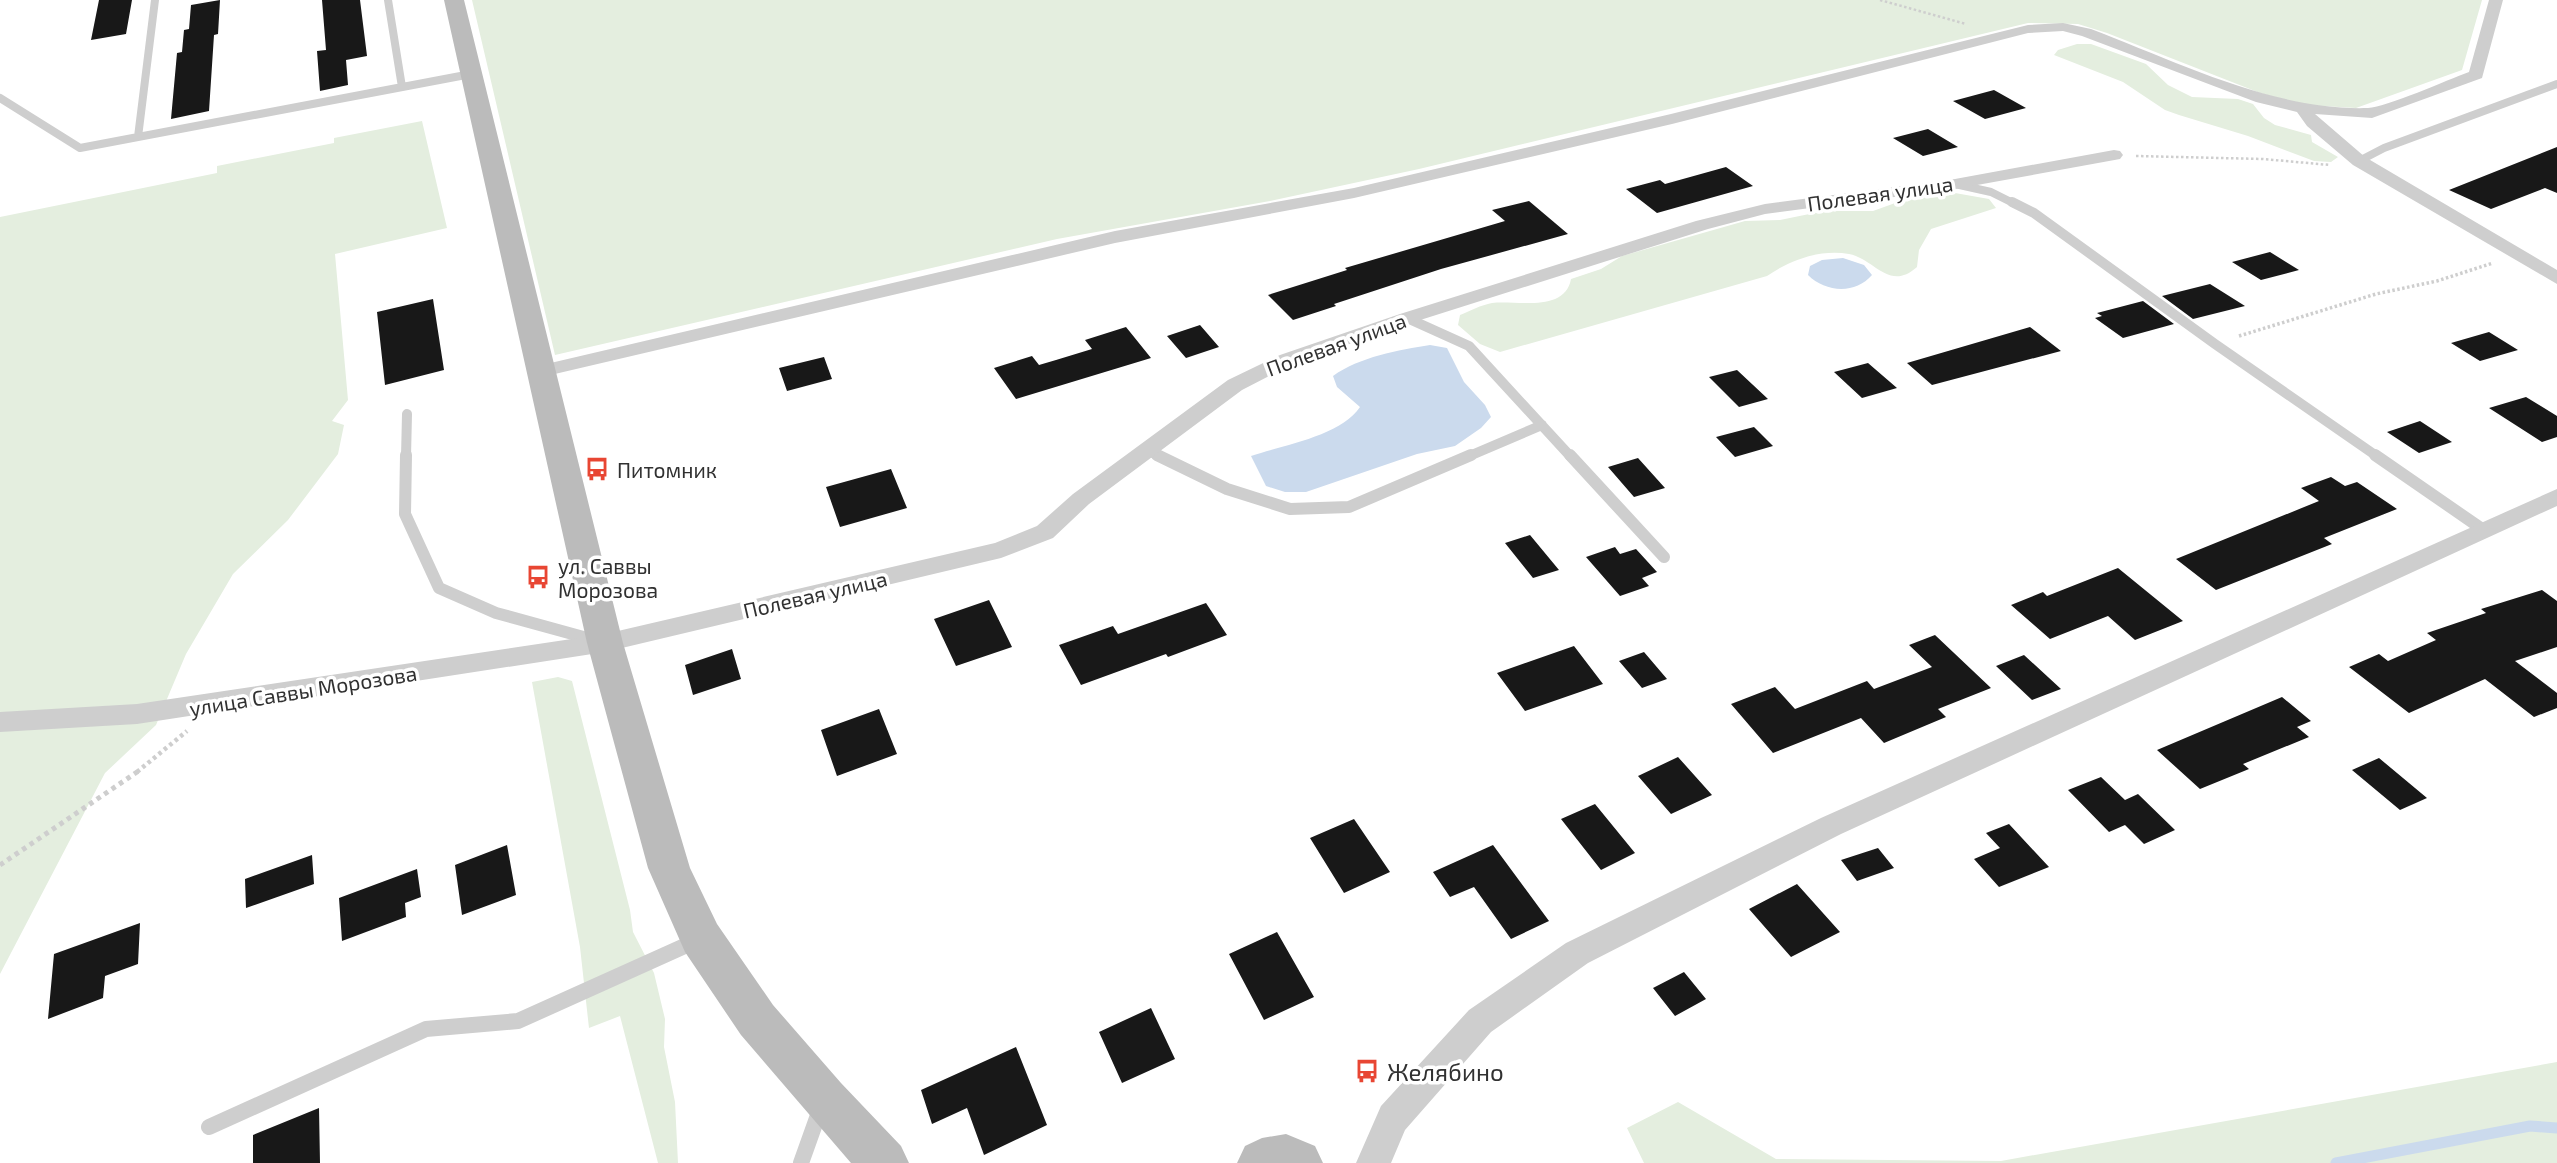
<svg xmlns="http://www.w3.org/2000/svg" width="2557" height="1163" font-family="'Exo 2',sans-serif">
<style>
.green{fill:#e4eedf}
.water{fill:#cbdaed}
.lines{fill:none;stroke-linecap:round;stroke-linejoin:round}
.stream{stroke:#cbdaed;stroke-width:11}
.building{fill:#181818}
.path-far3{stroke:#cecece;stroke-width:2.5;stroke-dasharray:2.5 2.5;stroke-linecap:butt}
.path-far2{stroke:#cecece;stroke-width:3.5;stroke-dasharray:2.5 2.5;stroke-linecap:butt}
.path-far1{stroke:#cecece;stroke-width:4.5;stroke-dasharray:3.5 3.5;stroke-linecap:butt}
.path{stroke:#cecece;stroke-width:5;stroke-dasharray:4.5 4.5;stroke-linecap:butt}
.lane-far3{stroke:#cecece;stroke-width:8}
.lane-far2{stroke:#cecece;stroke-width:10}
.lane-far1{stroke:#cecece;stroke-width:12}
.lane{stroke:#cecece;stroke-width:16}
.street{fill:#cecece;fill-rule:evenodd}
.secondary{fill:#bbb;fill-rule:evenodd}
.labels{text-anchor:middle;dominant-baseline:central;stroke-width:7;stroke-linejoin:round;paint-order:stroke}
.street-label{font-size:21px;fill:#313131;stroke:#fff}
.poi-label{font-size:21px;fill:#313131;stroke:#fff;text-anchor:start}
.near-poi-label{font-size:24px;fill:#313131;stroke:#fff;text-anchor:start}
</style>
<rect width="100%" height="100%" fill="#fff"/>
<!-- green -->
<path class="green" d="M472 0H2482L2462 70 2356 108 2305 105 2260 93 2107 33 2078 24 2028 23 1419 169 1270 201 1057 239 555 355Z
M2077 44H2091L2146 64 2168 85 2192 97 2238 99 2253 104 2264 118 2275 125 2311 135 2312 142 2338 157 2331 162 2314 161 2248 136 2179 115 2165 110 2123 82 2054 55 2058 50Z
M422 121 447 228 335 254 348 400 332 421 344 425 338 454 288 520 233 574 186 654 156 725 105 773 0 974V217L217 173V166L334 143V138Z
M1955 193 1989 199 1996 208 1931 229 1919 250 1917 267C1889 292 1875 259 1849 254 1820 249 1790 260 1767 276L1500 352 1480 344 1458 325 1460 315C1470 311 1481 305 1492 303 1516 300 1565 313 1571 279L1601 269 1622 256 1745 221 1780 220 1824 211H1873L1909 198Z
M558 677 572 681 630 910 633 932 654 973 665 1019 664 1047 675 1102 678 1163H658L620 1016 589 1028 580 947 532 682Z
M2557 1062V1163H1644L1627 1128 1678 1102 1776 1159 2001 1161Z"/>
<!-- water -->
<path class="water" d="M1843 258 1864 265 1872 275C1855 295 1825 292 1808 275L1810 266 1822 260Z
M1430 345 1447 348 1464 382 1485 405 1491 417 1481 428 1455 446 1417 454 1306 492H1285L1266 486 1251 456C1283 445 1341 436 1360 407L1337 387 1333 376C1359 357 1399 350 1430 345Z"/>
<g class="lines">
<!-- stream -->
<path class="stream" d="M2336 1163 2530 1126 2557 1128"/>
</g>
<!-- building -->
<path class="building" d="M99 0H132L126 34 91 40Z
M220 0 218 34 214 35 209 111 171 119 177 53 182 52 184 30 189 29 191 5Z
M322 0H360L367 56 346 60 348 85 320 91 317 51 326 50Z
M1994 90 2026 108 1985 119 1953 101Z
M1928 129 1958 147 1923 156 1893 138Z
M2557 147V193L2545 188 2491 209 2449 190Z
M1726 167 1753 186 1657 213 1626 189 1660 180 1665 184Z
M1529 201 1568 234 1441 269 1334 304 1336 306 1293 320 1268 295 1347 270 1345 268 1505 221 1492 210Z
M2270 252 2299 270 2261 280 2232 262Z
M2210 284 2245 306 2193 319 2162 296Z
M433 299 444 370 385 385 377 312Z
M2143 301 2174 324 2123 338 2095 318 2102 316 2097 313Z
M1200 325 1219 347 1186 358 1167 336Z
M1126 327 1151 358 1016 399 994 368 1032 356 1039 365 1056 360 1092 349 1085 340Z
M2030 327 2061 351 1932 385 1907 363Z
M2489 332 2518 350 2480 361 2451 343Z
M824 357 832 379 787 391 779 368Z
M1868 363 1897 388 1862 398 1834 372Z
M1737 370 1768 399 1739 407 1709 377Z
M2526 397 2557 416V437L2542 442 2489 408Z
M2420 421 2452 442 2419 453 2387 432Z
M1754 427 1773 446 1735 457 1716 437Z
M1638 458 1665 488 1634 497 1608 467Z
M891 469 907 508 840 527 826 487Z
M2331 477 2345 486 2357 482 2397 509 2324 538 2332 544 2216 590 2176 559 2319 501 2301 488Z
M1530 535 1559 570 1533 578 1505 543Z
M1615 547 1620 554 1636 549 1657 572 1642 578 1649 586 1620 596 1586 557Z
M2118 568 2183 621 2135 640 2108 616 2050 639 2011 605 2043 592 2047 596Z
M2542 590 2557 601V647L2515 661 2557 693V708L2534 717 2485 679 2409 713 2349 667 2379 654 2388 661 2436 640 2427 633 2486 613 2481 609Z
M989 600 1012 647 956 666 934 619Z
M1206 603 1227 635 1168 657 1166 654 1081 685 1059 645 1113 626 1118 634Z
M1935 635 1991 688 1938 709 1946 717 1884 743 1861 718 1773 753 1731 704 1775 687 1795 709 1867 681 1874 689 1932 667 1909 645Z
M1574 646 1603 684 1525 711 1497 673Z
M732 649 741 679 693 695 685 665Z
M1644 652 1667 679 1642 688 1619 661Z
M2024 655 2061 689 2032 700 1996 666Z
M2282 697 2311 721 2297 727 2309 737 2243 764 2249 769 2200 789 2157 750Z
M879 709 897 754 837 776 821 730Z
M1678 757 1712 795 1671 814 1638 776Z
M2379 758 2427 798 2400 810 2352 770Z
M2101 777 2125 800 2138 794 2175 830 2144 844 2125 825 2109 832 2068 790Z
M1595 804 1635 853 1601 870 1561 819Z
M1354 819 1390 872 1344 893 1310 838Z
M2009 824 2049 867 1999 887 1974 859 2000 848 1986 833Z
M507 845 516 895 462 915 455 865Z
M1493 845 1549 921 1511 939 1474 887 1450 897 1433 872Z
M1878 848 1894 868 1857 881 1841 860Z
M312 855 314 884 246 908 245 879Z
M417 869 421 897 405 903 406 917 342 941 339 898Z
M1797 884 1840 932 1791 957 1749 909Z
M140 923 138 964 105 976 103 998 48 1019 54 954Z
M1277 932 1314 997 1264 1020 1229 954Z
M1684 972 1706 999 1675 1016 1653 988Z
M1151 1008 1175 1059 1122 1083 1099 1032Z
M1016 1047 1047 1125 984 1155 967 1108 932 1124 921 1090Z
M319 1108 320 1163H253V1135Z"/>
<g class="lines">
<!-- path-far3 -->
<path class="path-far3" d="M1880 0 1966 24
M2136 156 2263 159 2330 165"/>
<!-- path-far2 -->
<path class="path-far2" d="M2239 336 2376 294 2437 281 2493 263"/>
<!-- path-far1 -->
<path class="path-far1" d="M137 772 187 731"/>
<!-- path -->
<path class="path" d="M0 865 140 770"/>
<!-- lane-far3 -->
<path class="lane-far3" d="M388 0 402 87
M0 98 80 148 471 74
M138 137 155 0
M2359 161 2384 148 2557 84
M1955 184 1991 192 2015 204"/>
<!-- lane-far2 -->
<path class="lane-far2" d="M2012 202 2034 213 2215 344 2378 457
M1407 318 1469 346 1571 457
M1147 450 1161 457
M406 457 407 414
M1467 457 1542 425"/>
<!-- lane-far1 -->
<path class="lane-far1" d="M406 455 405 514 439 588 496 613 598 641
M1157 455 1227 489 1290 509 1349 507 1471 455
M1570 455 1664 557
M2375 455 2485 531"/>
<!-- lane -->
<path class="lane" d="M209 1127 426 1029 518 1021 698 940
M801 1163 821 1107"/>
<!-- street -->
<path class="street" d="M2489 0H2503L2482 78 2372 118 2315 114 2365 157 2557 270V284L2353 165 2307 126 2297 112 2256 102 2082 36 2063 31 2028 33 1672 124 1354 198 1115 243 542 377 535 375 532 371 535 367 542 365 1115 231 1354 188 1671 114 2028 25 2063 23 2091 29C2178 62 2274 111 2368 108 2387 107 2447 80 2469 72Z
M2114 150 2120 151 2123 155 2120 159 1955 189 1765 214 1708 229 1414 322 1294 363 1242 390 1089 504 1053 538 1001 558 605 652 137 724 0 732V712L137 704 605 634 995 543 1037 526 1073 494 1228 380 1280 355 1400 314 1696 221 1765 204 1955 179Z
M2557 489V506L1841 834 1588 963 1491 1032 1405 1130 1391 1163H1356L1381 1106 1469 1010 1566 943 1821 818Z"/>
<!-- secondary -->
<path class="secondary" d="M444 0H464L623 643 690 868 717 924 773 1005 841 1083 901 1146 909 1163H851L741 1035 685 952 648 868 587 643Z
M1286 1134 1315 1146 1323 1163H1237L1245 1146 1262 1138Z"/>
</g>
<!-- icons -->
<defs>
<g id="bus-bare" transform="scale(1.89)"><path d="M-5-6H5V4H4V6H2V4H-2V6H-4V4H-5ZM-3.5-4V0h7V-4ZM-3.5 1.2v1.5H-2V1.2ZM2 1.2v1.5H3.5V1.2Z" fill="#e84633" stroke="#fff" stroke-width="2.5" paint-order="stroke"/></g>
</defs>
<g fill-rule="evenodd">
<use href="#bus-bare" x="597" y="469"/>
<use href="#bus-bare" x="538" y="577"/>
<use href="#bus-bare" x="1367" y="1071"/>
</g>
<g class="labels">
<!-- street labels -->
<g class="street-label">
<text transform="translate(1880 193) rotate(-8)">Полевая улица</text>
<text transform="translate(1336 344) rotate(-20)">Полевая улица</text>
<text transform="translate(815 594) rotate(-13)">Полевая улица</text>
<text transform="translate(303 690) rotate(-9)">улица Саввы Морозова</text>
</g>
<!-- poi labels -->
<g class="poi-label">
<text x="617" y="469">Питомник</text>
<text x="558" y="565">ул. Саввы<tspan x="558" dy="24">Морозова</tspan></text>
</g>
<!-- near-poi labels -->
<g class="near-poi-label">
<text x="1387" y="1071">Желябино</text>
</g>
</g>
</svg>
